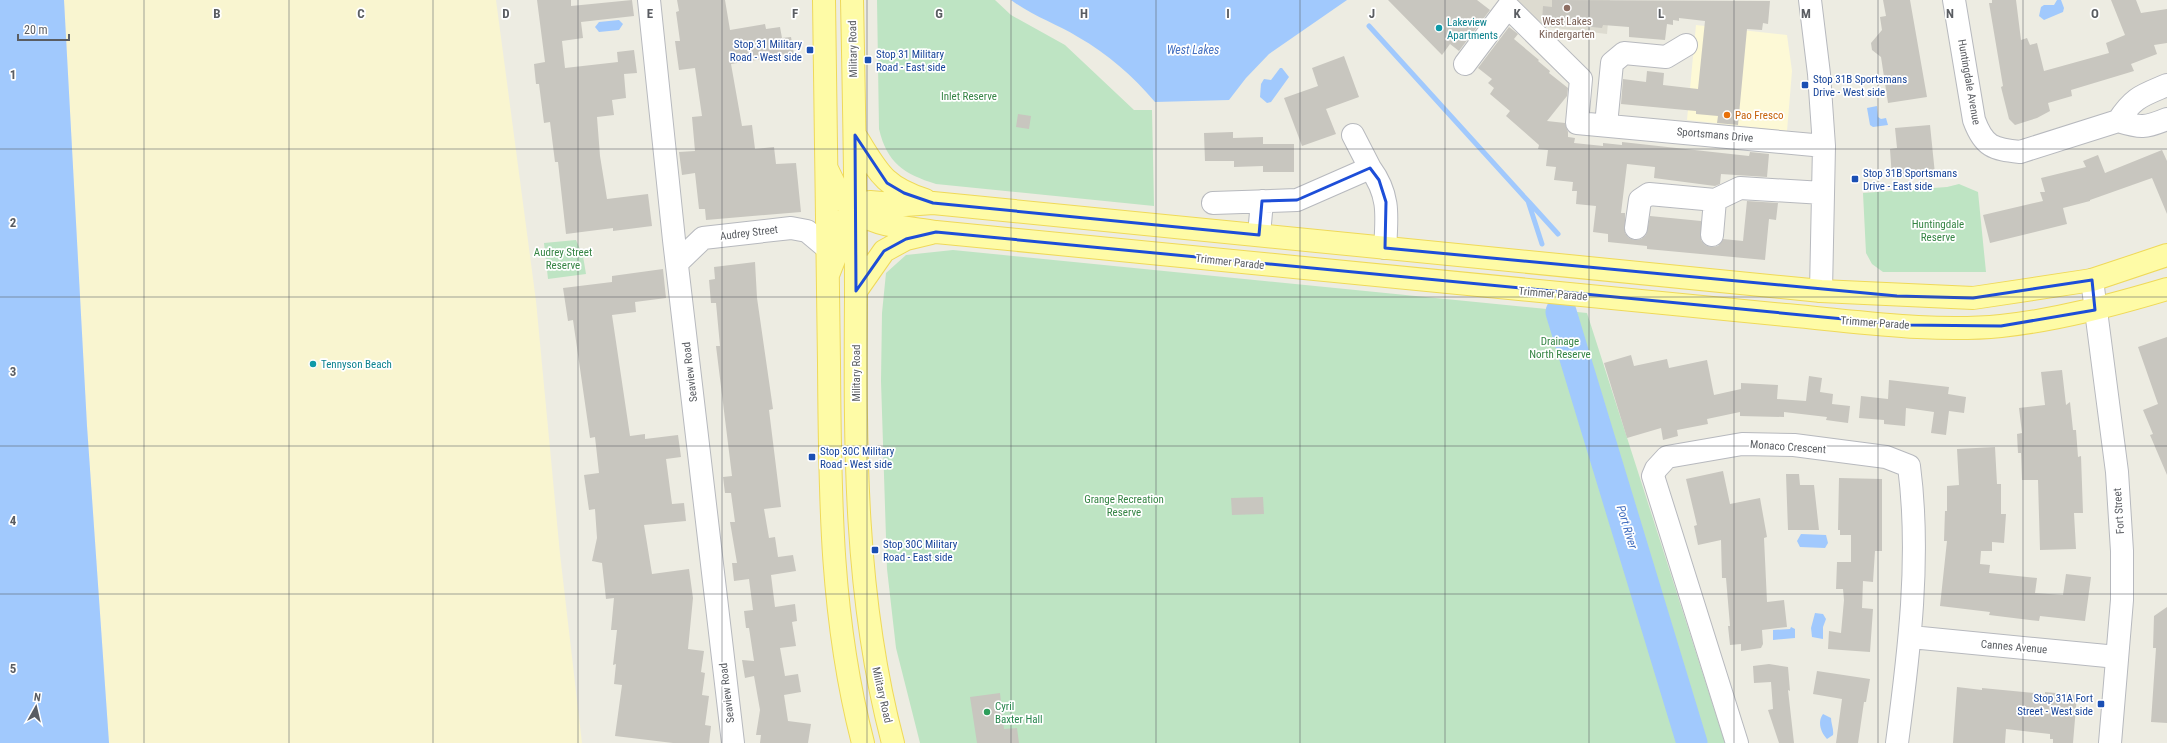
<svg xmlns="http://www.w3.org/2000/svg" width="2167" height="743" font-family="'Roboto Condensed',sans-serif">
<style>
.commercial{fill:#fdf9d6}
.education{fill:#dddbd0}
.green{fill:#bee4c3}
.sand{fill:#f9f5d0}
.water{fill:#a1c9fd}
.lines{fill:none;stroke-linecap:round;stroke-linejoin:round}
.stream{stroke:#a1c9fd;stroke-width:5}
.river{stroke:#a1c9fd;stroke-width:31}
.building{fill:#c8c6bf}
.minor-casing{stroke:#b7b9be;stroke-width:24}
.major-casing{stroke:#efd959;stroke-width:24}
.minor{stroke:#fff;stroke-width:22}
.major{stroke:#fefba6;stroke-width:22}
.marked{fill:none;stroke:#1d4ed8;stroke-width:3;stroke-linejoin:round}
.grid{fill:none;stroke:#5a5d62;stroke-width:1;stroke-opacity:0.55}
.education-dot{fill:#8d6e63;stroke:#fff;stroke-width:1.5}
.culture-dot{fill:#0f9aa8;stroke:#fff;stroke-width:1.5}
.transit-dot{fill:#1a4fb4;stroke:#fff;stroke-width:1.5}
.food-dot{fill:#e8710a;stroke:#fff;stroke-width:1.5}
.leisure-dot{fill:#2e9e5b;stroke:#fff;stroke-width:1.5}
.labels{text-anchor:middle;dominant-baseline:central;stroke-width:3.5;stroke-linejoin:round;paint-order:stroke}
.education-label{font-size:11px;fill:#785e54;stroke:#fff}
.culture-label{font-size:11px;fill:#0d838f;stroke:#fff;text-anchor:start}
.transit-label{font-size:11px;fill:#164399;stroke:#fff;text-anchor:start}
.street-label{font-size:11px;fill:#5a5d62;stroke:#fff}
.park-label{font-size:11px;fill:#368545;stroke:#fff}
.food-label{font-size:11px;fill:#c56008;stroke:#fff;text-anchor:start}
.leisure-label{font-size:11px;fill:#27864d;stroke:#fff;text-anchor:start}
.water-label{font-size:12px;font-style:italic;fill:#4470c0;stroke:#fff}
.grid-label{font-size:13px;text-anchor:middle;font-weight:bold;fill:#5a5d62;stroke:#fff;stroke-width:3.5;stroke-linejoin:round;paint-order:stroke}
</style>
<rect width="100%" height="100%" fill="#edece2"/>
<!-- commercial -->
<path class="commercial" d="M1696 25 1787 35 1792 71 1787 131 1687 120Z"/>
<!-- education -->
<path class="education" d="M1514 0H1610L1607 34 1546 27Z"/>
<!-- green -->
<path class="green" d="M877 0H995L1011 15 1065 45 1134 110H1152L1154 206 936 184C904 174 887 163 879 129Z
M1959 184 1978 192 1986 272H1883L1872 264 1866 253 1863 193 1947 187Z
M576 240 583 256 586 274 548 279 544 243Z
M953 250 1587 313 1725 743H920L896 648 887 569 881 381 882 313 886 273 906 255Z"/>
<!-- sand -->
<path class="sand" d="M64 0H496L536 301 560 554 582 743H109L87 426Z"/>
<!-- water -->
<path class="water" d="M0 0H64L87 426 109 743H0Z
M1011 0H1347L1269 54 1246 78 1229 100 1155 102C1133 76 1108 54 1078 37 1057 24 1032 16 1011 0Z
M2057 0H2061L2064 8 2063 12 2044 20 2039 16 2041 7 2044 5H2054Z
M619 20 623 24 619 30 599 32 595 27 599 22Z
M1280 68H1282L1289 77 1271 102 1267 103 1260 97 1261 84 1264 79 1271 80Z
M1877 106 1878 117 1881 119 1886 118 1888 125 1873 127 1870 125 1867 108Z
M1801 534 1826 535 1828 543 1825 548 1800 547 1797 541Z
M1815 613 1823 614 1826 619 1823 627V639L1812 637 1811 628Z
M1791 627 1795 629V638L1773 640V630L1790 629Z
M1823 714 1831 718C1831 723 1834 730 1833 735L1827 739C1821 733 1817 722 1823 714Z"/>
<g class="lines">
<!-- stream -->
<path class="stream" d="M1369 26 1528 201 1542 244
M1529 202 1558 234"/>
<!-- river -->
<path class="river" d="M1561 312 1692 743"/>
</g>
<!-- building -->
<path class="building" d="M537 0H571V6L632 0 634 16 581 22 583 38 562 41 565 68 618 62 617 52 634 50 637 73 624 74 626 98 612 100 614 115 597 117 600 156 607 199 648 194 652 226 613 231V228L566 234 558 162H555L550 122 544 123 539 84H536L534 64 545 62Z
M677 0H725L730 30 765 24 766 29 780 27 782 38 791 37 794 54 731 64 742 126 752 125 755 149 774 147 776 164 796 163 801 212 706 220 705 209H699L695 173 682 175 679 152 695 151 692 117 702 116 695 68 679 70 675 41H680L676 12 679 11Z
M1388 0H1477L1490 10 1459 51 1450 44 1442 55Z
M1552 0 1770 1 1768 24 1763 23 1762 30 1747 29 1738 125 1717 123 1718 116 1696 114V111L1621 104 1623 79 1646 82 1647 71 1664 73 1663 85 1698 89 1705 21 1679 18V21L1673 20V25L1667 24 1665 40 1629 37V27L1603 25 1602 28 1542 22 1543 6 1552 7Z
M1883 0H1910L1927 97 1888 103 1881 57 1872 50 1871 43 1882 30 1880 17 1886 16Z
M1992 0H2016L2021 40 2027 38 2030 45 2037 43 2044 71 2109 53 2106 43 2125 35 2111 0H2136L2141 13 2167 9V43L2154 45 2157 54 2131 64 2134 71 2071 90 2072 96 2048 103 2050 111 2037 118 2015 125 2009 119 2001 87 2003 86 1989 3H1992Z
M1509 27 1518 34 1514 39 1539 60 1538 61 1550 71 1549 73 1568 88 1567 96 1547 121 1565 123 1568 132V137L1575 138 1574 143 1603 146V143L1622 145V142L1749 156 1750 152 1769 154 1767 177 1721 174 1720 184 1715 186 1654 178 1655 167 1627 164 1621 213H1625V233L1629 238 1635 240 1641 239 1646 235 1650 216 1701 221V240L1705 245 1711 247 1718 246 1723 239 1743 241 1747 201 1778 203 1776 220 1769 219 1765 260 1647 249V246L1608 242V234L1593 232 1596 206 1576 204 1577 191H1572L1573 182 1554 180 1556 167 1546 166 1548 150 1538 149 1539 145 1506 116 1510 111 1490 94 1494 88 1488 83 1492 79 1478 68Z
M1344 56 1359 97 1326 109 1336 134 1302 146 1284 98 1318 86 1312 68Z
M1018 114 1031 116 1029 129 1016 127Z
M1930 125 1935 174 1892 178 1890 149 1897 148 1895 128Z
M1233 132V138L1263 137V144H1294V172H1263V166L1234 167V161H1205L1204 133Z
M2162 150 2167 161V214L2152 178 2090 200V201L2063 208 2067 224 1990 243 1983 215 2043 201 2040 192H2045L2041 178 2086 167 2083 161 2098 155 2105 173Z
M755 262 757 298 773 409 769 410 781 507 764 509 769 538 775 537 778 557 793 555 796 571 771 575 775 607 795 604 797 621 792 622 796 646 780 648 785 676 798 674 801 692 784 695 788 721 811 724 808 743H760L761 735H756L760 710 754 676 745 678 742 660 754 661 749 628H746L744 611 753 610 749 579 734 581 732 563H737L730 522H735L731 493H725L723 477 732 476 716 346H720L716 303H711L709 280 715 279 714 267Z
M663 269 666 298 635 302 636 312 612 315 630 436 645 434V439L678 435 681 457 666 459 672 504 684 503 686 521 644 525 652 574 689 569 693 598 688 649 704 651 701 672 705 673 702 695 709 696 705 725 711 726 709 743H673L615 736 622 685 614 684 616 664 613 665 617 630H611L614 598 606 599 602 563 592 561 597 538 595 509 589 510 584 475 599 473 595 437 590 438 573 320 568 321 563 288 612 282V276Z
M2167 337V475L2150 435 2153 434 2143 410 2158 404 2138 347Z
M1631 355 1634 366 1667 359 1669 368 1707 360 1714 395 1741 389V383L1778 385 1777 399 1806 401 1809 376 1822 378 1820 392 1833 394 1832 404 1850 406 1848 423 1826 420 1827 417 1784 412V417L1740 416V412L1707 419 1708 424 1677 430 1678 436 1663 440 1661 428 1627 438 1604 363Z
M2062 370 2066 405 2070 402 2073 430H2076L2078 457 2081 456 2083 513H2074L2076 549 2040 550 2038 480H2022L2021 453H2018L2017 434 2022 433 2019 408 2045 405 2041 372Z
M1889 380 1949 387 1948 394 1966 397 1964 413 1949 411 1946 435 1931 433 1934 412 1906 408 1905 426 1884 424V420L1859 418 1861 396 1888 399Z
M1995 447 1997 484H2001V514H2006L2004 543 1992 542V551H1981L1980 564 1990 565 1989 573 2037 578 2035 593 2063 595 2066 574 2091 577 2085 621 2040 616 2039 621 1989 615 1990 612 1940 606 1947 541H1944L1945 511H1947V486L1959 485 1957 449Z
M1723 471 1730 504 1760 498 1767 537 1764 538 1767 602 1784 600 1787 627 1762 630 1763 644 1761 648 1741 651V644L1730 645 1728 626H1730L1726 578H1722L1721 540 1698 545 1694 526 1697 525 1686 479Z
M1786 474H1799L1800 485H1814L1819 530H1788Z
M1839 478 1882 479V551H1875L1873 582 1863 581 1862 608 1873 609 1870 652 1828 649 1829 631 1841 633 1844 600 1843 589H1836L1837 562H1851V535H1840V530H1838Z
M1263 497 1264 514 1232 515 1231 498Z
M2167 607V723L2151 722 2156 648H2153L2154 616Z
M1769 664 1788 667 1790 691 1788 690 1794 743H1779L1768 710 1773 709 1771 682 1754 683 1753 666Z
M1817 671 1870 679 1866 702H1864L1858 743H1836L1842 699 1813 694Z
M1957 687 1982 690V688L2045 694V692L2077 695 2073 743H2053V739H2050V734L2006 729 2005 743H1953Z
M1000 693 1004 729 1017 728 1019 743H977L970 697Z"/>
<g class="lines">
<!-- minor casing -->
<g class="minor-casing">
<path id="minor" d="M649 0 674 240 733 743
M1810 0 1819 74 1824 146 1821 291
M1954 0 1974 120C1984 147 1993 149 2020 152L2118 121
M1465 64 1508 7 1581 79 1577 123 1824 146
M2167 85C2141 96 2134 97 2118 121 2141 128 2145 128 2167 119
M1606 125 1612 63 1624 53 1666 57 1686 45
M1353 135 1370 168
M1213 203 1297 200 1370 168C1390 195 1387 216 1385 248
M1636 228 1640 200 1649 194 1715 200 1740 188 1823 193
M1259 235 1262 201
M1712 235 1715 200
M677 263 703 238 791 228 807 231 826 247
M2092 280 2117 472 2122 551V600L2110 743
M1911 637 2117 657
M1737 743 1653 476 1656 469 1667 457 1742 444 1794 445 1886 457 1909 466C1921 557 1909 653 1897 743"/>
</g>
<!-- major casing -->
<g class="major-casing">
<path id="major" d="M824 0C826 121 827 242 829 363 830 494 830 616 863 743
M852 0C854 99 856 197 856 296 855 447 854 596 893 743
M855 135C878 171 882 186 925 200
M827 169C833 181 838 194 847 204 868 227 907 227 936 232L1785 315C1855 321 1931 333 2001 326 2057 320 2113 305 2167 289
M828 275 839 247V235L844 221 854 210 870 202 905 205 933 203 1821 291 1973 298 2092 280 2167 255
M856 291 884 251 906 239 931 233"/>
</g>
<!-- minor -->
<use href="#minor" class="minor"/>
<!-- major -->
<use href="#major" class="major"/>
</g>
<!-- marked area -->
<path class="marked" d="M855 135 887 183 904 193 933 203 1259 235 1262 201 1297 200 1370 168 1379 180 1386 202 1385 248 1897 296 1973 298 2092 280 2095 310 2001 326 1907 325 936 232 906 239 884 251 856 291Z"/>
<!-- grid -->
<path class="grid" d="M144 0V743M289 0V743M433 0V743M578 0V743M722 0V743M867 0V743M1011 0V743M1156 0V743M1300 0V743M1445 0V743M1589 0V743M1734 0V743M1878 0V743M2023 0V743M0 149H2167M0 297H2167M0 446H2167M0 594H2167"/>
<!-- markers -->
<circle class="education-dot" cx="1567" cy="8" r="4"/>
<g class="culture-dot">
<circle cx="1439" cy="28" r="4"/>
<circle cx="313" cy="364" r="4"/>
</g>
<g class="transit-dot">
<rect x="806" y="46" width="8" height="8" rx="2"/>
<rect x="864" y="56" width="8" height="8" rx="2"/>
<rect x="1801" y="81" width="8" height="8" rx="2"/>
<rect x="1851" y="175" width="8" height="8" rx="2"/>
<rect x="808" y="453" width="8" height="8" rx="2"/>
<rect x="871" y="546" width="8" height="8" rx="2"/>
<rect x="2097" y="700" width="8" height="8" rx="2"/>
</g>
<circle class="food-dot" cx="1727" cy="115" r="4"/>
<circle class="leisure-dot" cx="987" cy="712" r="4"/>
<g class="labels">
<!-- education labels -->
<g class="education-label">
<text x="1567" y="21">West Lakes<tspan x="1567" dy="13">Kindergarten</tspan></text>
</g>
<!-- culture labels -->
<g class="culture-label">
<text x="1447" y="22">Lakeview<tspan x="1447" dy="13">Apartments</tspan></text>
<text x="321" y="364">Tennyson Beach</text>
</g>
<!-- transit labels -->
<g class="transit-label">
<text x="802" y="44" text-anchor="end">Stop 31 Military<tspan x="802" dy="13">Road - West side</tspan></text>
<text x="876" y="54">Stop 31 Military<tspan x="876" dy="13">Road - East side</tspan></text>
<text x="1813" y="79">Stop 31B Sportsmans<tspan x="1813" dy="13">Drive - West side</tspan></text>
<text x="1863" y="173">Stop 31B Sportsmans<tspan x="1863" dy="13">Drive - East side</tspan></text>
<text x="820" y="451">Stop 30C Military<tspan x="820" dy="13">Road - West side</tspan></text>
<text x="883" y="544">Stop 30C Military<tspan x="883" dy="13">Road - East side</tspan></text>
<text x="2093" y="698" text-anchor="end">Stop 31A Fort<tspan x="2093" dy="13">Street - West side</tspan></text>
</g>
<!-- street labels -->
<g class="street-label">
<text transform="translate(853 49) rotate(-91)">Military Road</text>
<text transform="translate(1969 82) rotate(80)">Huntingdale Avenue</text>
<text transform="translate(1715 135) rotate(5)">Sportsmans Drive</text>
<text transform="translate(749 233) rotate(-7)">Audrey Street</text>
<text transform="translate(1230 262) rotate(6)">Trimmer Parade</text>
<text transform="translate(1553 294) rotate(5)">Trimmer Parade</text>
<text transform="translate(1875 323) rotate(4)">Trimmer Parade</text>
<text transform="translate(690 372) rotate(-97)">Seaview Road</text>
<text transform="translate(856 373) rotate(-90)">Military Road</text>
<text transform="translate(1788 447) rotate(4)">Monaco Crescent</text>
<text transform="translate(2119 511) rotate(-94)">Fort Street</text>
<text transform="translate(2014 647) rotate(5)">Cannes Avenue</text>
<text transform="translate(727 693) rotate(-97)">Seaview Road</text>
<text transform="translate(882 695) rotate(77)">Military Road</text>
</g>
<!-- park labels -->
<g class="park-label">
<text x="969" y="96">Inlet Reserve</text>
<text x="1938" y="224">Huntingdale<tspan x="1938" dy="13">Reserve</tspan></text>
<text x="563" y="252">Audrey Street<tspan x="563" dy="13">Reserve</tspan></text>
<text x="1560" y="341">Drainage<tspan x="1560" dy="13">North Reserve</tspan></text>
<text x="1124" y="499">Grange Recreation<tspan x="1124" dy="13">Reserve</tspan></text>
</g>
<!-- food labels -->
<g class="food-label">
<text x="1735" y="115">Pao Fresco</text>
</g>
<!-- leisure labels -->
<g class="leisure-label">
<text x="995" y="706">Cyril<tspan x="995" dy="13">Baxter Hall</tspan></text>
</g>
<!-- water labels -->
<g class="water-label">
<text x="1193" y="50">West Lakes</text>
<text transform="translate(1627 527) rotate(73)">Port River</text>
</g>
</g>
<g class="grid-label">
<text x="217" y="18">B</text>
<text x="361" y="18">C</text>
<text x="506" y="18">D</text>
<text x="650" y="18">E</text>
<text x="795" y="18">F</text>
<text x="939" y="18">G</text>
<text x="1084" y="18">H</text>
<text x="1228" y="18">I</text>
<text x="1372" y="18">J</text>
<text x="1517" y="18">K</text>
<text x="1661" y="18">L</text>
<text x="1806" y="18">M</text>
<text x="1950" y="18">N</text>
<text x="2095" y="18">O</text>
<text x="13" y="79">1</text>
<text x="13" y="227">2</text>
<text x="13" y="376">3</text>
<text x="13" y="525">4</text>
<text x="13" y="673">5</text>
</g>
<!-- north arrow -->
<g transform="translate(36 707) rotate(8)" stroke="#ffffff" stroke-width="3" paint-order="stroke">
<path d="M0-3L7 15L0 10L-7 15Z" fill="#5a5d62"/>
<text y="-6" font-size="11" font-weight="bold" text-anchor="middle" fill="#5a5d62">N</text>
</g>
<!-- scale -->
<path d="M18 34v6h51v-6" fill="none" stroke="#5a5d62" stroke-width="2"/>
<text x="24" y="34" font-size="12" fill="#5a5d62" stroke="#ffffff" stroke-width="3" paint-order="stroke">20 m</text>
</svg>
